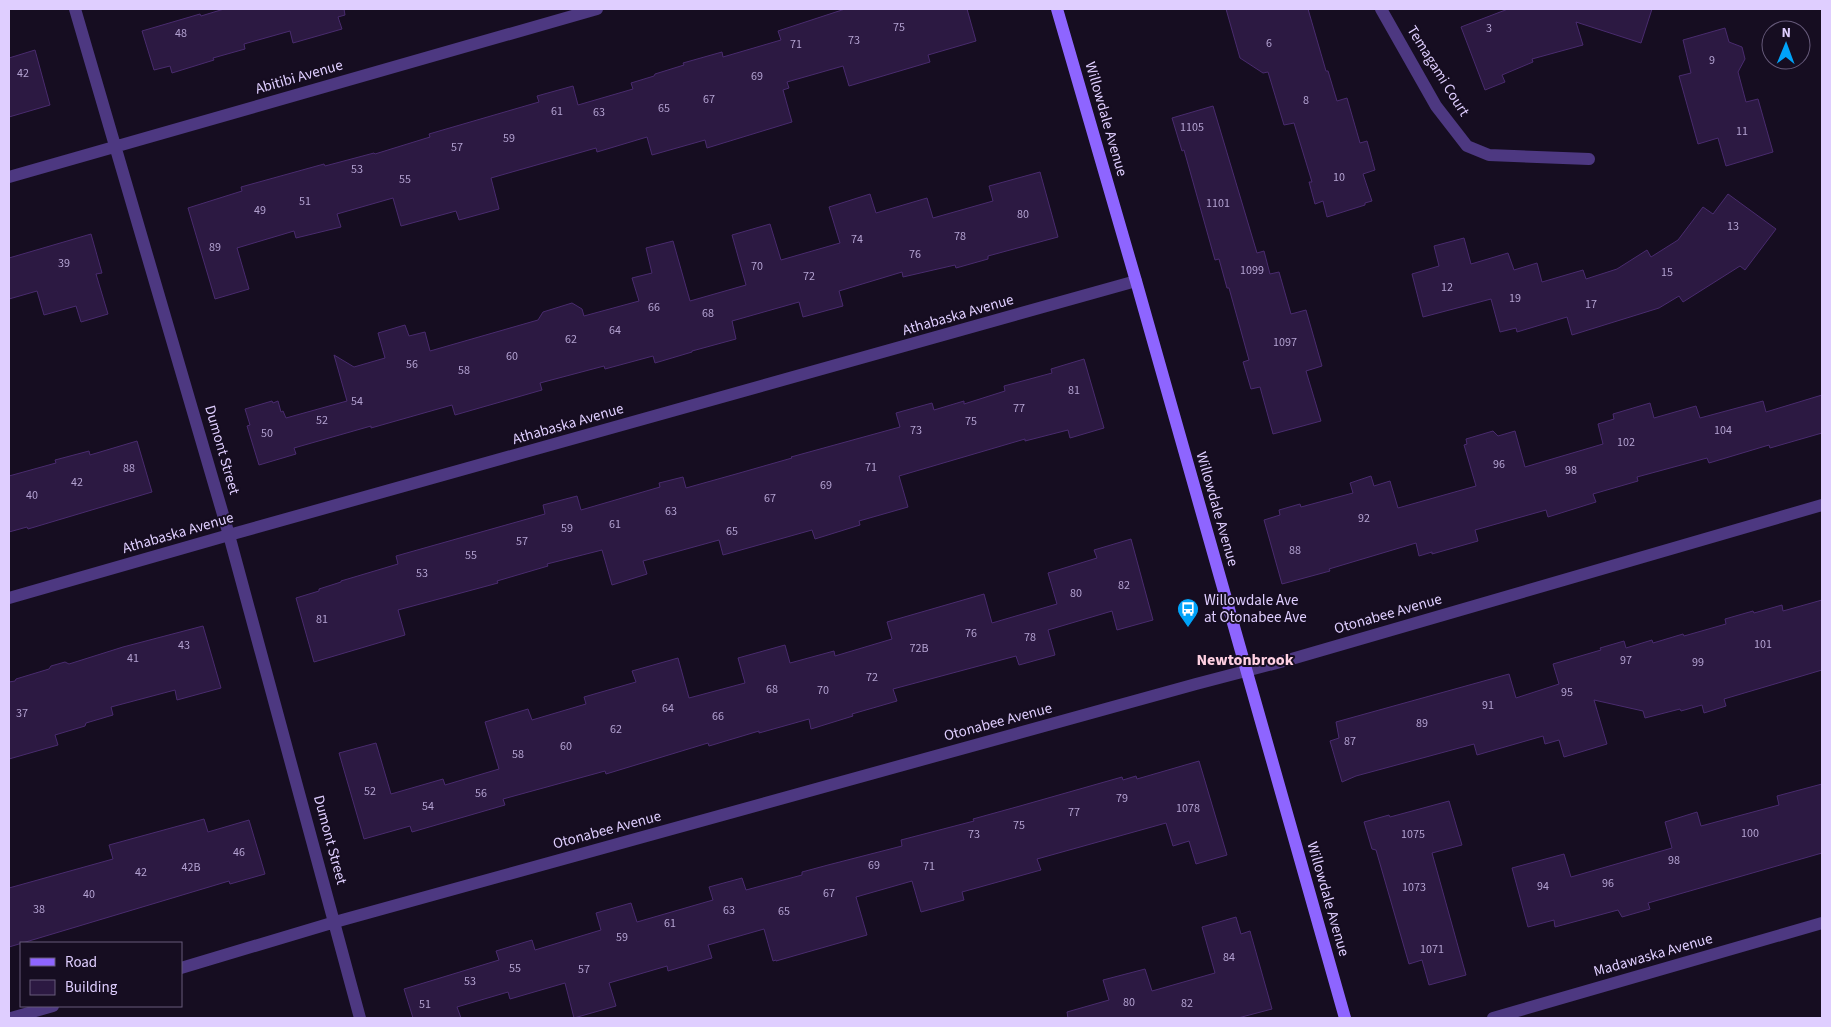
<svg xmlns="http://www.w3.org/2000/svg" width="1831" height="1027" font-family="'Source Sans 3',sans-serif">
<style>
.building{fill:#2c1942;stroke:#492b6e}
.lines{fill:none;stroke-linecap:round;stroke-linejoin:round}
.street{stroke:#4d3881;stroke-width:12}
.secondary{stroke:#8e65ff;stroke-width:12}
.labels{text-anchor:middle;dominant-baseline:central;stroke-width:4;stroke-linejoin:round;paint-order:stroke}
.number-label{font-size:12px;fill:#b2a1d0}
.street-label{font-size:15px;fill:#dfceff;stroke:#160d21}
.poi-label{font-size:15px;fill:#dfceff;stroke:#160d21;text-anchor:start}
.neighbourhood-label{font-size:16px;font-weight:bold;fill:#ffd0e2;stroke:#160d21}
</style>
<rect width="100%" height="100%" fill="#160d21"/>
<!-- building -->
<path class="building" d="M224 9H344L345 15 338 17 342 29 293 43 290 31 244 44 245 49 213 58 214 60 172 73 170 66 154 70 142 31 200 14 201 16Z
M845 9H967L976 41 928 55 930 62 849 86 843 66 787 82 789 88 783 90 792 122 707 148 705 140 652 155 647 137 597 152 596 148 491 178 499 209 459 220 456 211 401 226 393 198 337 214 341 227 296 238 294 231 237 248 249 289 215 299 188 208 242 191 241 187 324 164 325 166 374 153 375 154 430 137 429 134 539 102 537 96 573 86 578 105 633 89 631 83 654 76 655 74 684 65 683 63 722 52 723 57 781 40 778 31Z
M1226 9H1308L1326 71H1328L1337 101 1347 98 1360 143 1367 141 1375 170 1363 174 1372 201 1365 203V205L1327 217 1323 201 1315 204 1309 182H1312L1294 123 1284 125 1268 72 1263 73 1240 58Z
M1508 9H1652L1641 43 1576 22 1583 45 1532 59 1533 62 1502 75 1505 82 1485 90 1461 27Z
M1725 28 1729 42 1742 47 1745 59 1738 72 1746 102 1758 99 1773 152 1726 166 1718 138 1698 144 1679 76 1691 73 1683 40Z
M35 50 50 105 9 117V58Z
M1213 106 1257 253 1264 251 1270 274 1279 272 1291 314 1306 310 1322 366 1306 371 1321 421 1273 434 1260 387 1251 389 1243 362 1249 360 1229 288H1227L1219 259 1215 260 1184 150 1182 151 1172 118Z
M1040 172 1058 237 988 256V259L956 268 955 265 903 277 902 272 839 291 843 306 803 317 799 302 732 321 736 339 692 351V352L655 363 653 356 605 369 604 366 540 383 542 390 455 415 452 405 371 428V426L294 448 296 454 259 465 247 426 250 425 245 409 272 401 273 403 278 401 281 412 283 411 286 418 347 401 334 355 354 367 385 358 378 333 405 325 409 336 425 332 430 351 538 320 543 312 572 303 582 309 584 316 639 301 632 278 652 273 646 248 673 241 690 301 746 285 732 235 770 224 781 260 840 243 829 207 870 194 876 213 927 198 933 218 993 201 989 186Z
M1728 194 1776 229 1745 270 1740 266 1683 302 1679 296 1659 308 1572 335 1567 317 1517 332 1516 328 1500 332 1491 299 1423 317 1412 274 1439 266 1434 246 1464 238 1471 264 1508 253 1514 270 1537 263 1542 282 1583 270 1586 279 1617 269 1647 250 1651 257 1678 240 1703 207 1713 214Z
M91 234 102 273 96 274 108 314 81 322 76 306 44 315 37 291 9 299V258Z
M1084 359 1104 428 1070 438 1068 430 1025 441V439L899 476 908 507 859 521 860 525 815 539 812 530 723 555 719 540 643 561 647 574 612 585 602 550 547 564 548 566 497 581 498 583 398 610 405 635 314 662 296 598 319 591V589L341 582V581L398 564 396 556 545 514 543 505 577 496 581 510 660 487 659 483 683 477 686 488 736 474 792 458 791 457 900 427 896 413 932 403 934 410 964 401V404L1005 391 1004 386 1052 373 1051 369Z
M1822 395V433L1770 448 1769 445 1709 463 1707 458 1637 477 1638 481 1593 494 1596 502 1548 517 1546 510 1475 530 1478 541 1432 554V552L1419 556 1416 543 1329 569 1330 571 1282 584 1264 520 1280 515 1279 510 1300 504 1301 507 1353 493 1350 483 1371 476 1374 486 1390 481 1398 508 1476 486 1464 445 1467 444 1466 439 1493 431 1498 436 1515 431 1525 467 1603 444 1598 424 1614 419 1613 414 1650 403 1654 418 1696 406 1700 418 1763 401 1766 412Z
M137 441 152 492 28 529 27 527 9 532V476L56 463 55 460 89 451 90 455Z
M1131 539 1153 620 1117 630 1112 611 1048 630 1055 655 1019 665 1016 656 893 689 897 701 852 714 853 716 811 729 809 719 759 733V731L709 746 708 743 606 774 605 771 503 799 505 805 412 832 410 826 364 839 339 753 376 743 391 794 443 779 445 785 499 769 485 722 528 709 532 720 586 704 584 697 636 682 632 671 678 658 689 698 745 683 738 658 785 645 790 663 834 651 835 656 892 639 887 622 984 594 992 623 1057 604 1048 573 1097 558 1094 550Z
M1822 600V670L1724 699 1726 706 1704 713 1702 705 1681 711 1680 709 1645 718 1643 711 1594 700 1607 744 1564 757 1559 740 1545 744 1543 736 1477 755 1474 744 1356 776 1342 782 1330 741 1339 738 1336 722 1509 674 1516 698 1559 684 1553 664 1601 650 1600 648 1624 641 1626 648 1652 640 1653 643 1683 634 1684 636 1726 624 1725 619 1753 611 1754 613 1782 605 1783 611Z
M203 626 221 688 177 700 175 690 111 707 113 715 86 723 85 726 55 735 58 745 9 759V682L15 681 16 679 49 669 51 666 65 662 69 664 123 647Z
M1199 761 1227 855 1196 864 1189 841 1173 846 1166 823 1037 859 1041 870 962 892 964 900 921 912 912 881 856 897 867 935 776 961V960L773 961 764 929 708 945 712 958 668 971 667 966 609 983 616 1006 574 1018 565 983 510 999 508 992 457 1007 461 1018H413L404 989 499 960 496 951 532 940 535 950 601 930 596 913 631 903 637 922 713 900 709 887 742 878 746 890 802 875V872L828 865 902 846 901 840 974 821 973 819 1020 806 1122 777 1123 780 1136 776 1137 779Z
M1822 784V853L1648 903 1650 909 1622 917 1618 910 1555 927 1554 920 1528 927 1512 868 1564 854 1571 877 1672 848 1665 822 1697 812 1701 826 1779 805 1777 796Z
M1449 801 1462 845 1432 853 1466 975 1429 985 1422 960 1409 964 1376 850 1372 849 1364 822 1389 815 1390 817Z
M204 819 208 832 249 820 265 874 230 884 229 881 9 947V888L113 859 109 845Z
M1236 917 1241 934 1250 931 1272 1009 1238 1018H1068L1067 1012 1109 1000 1103 980 1145 969 1152 991 1215 973 1202 927Z"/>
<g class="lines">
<!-- street -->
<path class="street" d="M75 9 229 535 360 1018
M1381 9 1436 106 1467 146 1489 155 1589 159
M9 177 597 9
M9 598 229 535 1136 281
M181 968 335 922 1196 684 1288 660 1822 505
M11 1018 53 1006
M1493 1018 1822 923"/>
<!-- secondary -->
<path class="secondary" d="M1057 9 1136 281 1345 1018"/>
</g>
<!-- icons -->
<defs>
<g id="bus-pin" transform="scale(1.125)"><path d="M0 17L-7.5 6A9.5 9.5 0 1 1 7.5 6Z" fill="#00a3f9" stroke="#160d21"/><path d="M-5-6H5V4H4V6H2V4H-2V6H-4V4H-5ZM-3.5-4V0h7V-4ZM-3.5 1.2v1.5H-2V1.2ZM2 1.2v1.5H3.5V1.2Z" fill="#fff"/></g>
</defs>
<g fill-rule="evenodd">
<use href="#bus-pin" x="1188" y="609"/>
</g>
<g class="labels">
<!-- number labels -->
<g class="number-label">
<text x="899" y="27">75</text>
<text x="1489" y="28">3</text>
<text x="181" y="33">48</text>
<text x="854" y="40">73</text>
<text x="1269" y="43">6</text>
<text x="796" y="44">71</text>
<text x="1712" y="60">9</text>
<text x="23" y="73">42</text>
<text x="757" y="76">69</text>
<text x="709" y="99">67</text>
<text x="1306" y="100">8</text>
<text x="664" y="108">65</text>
<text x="557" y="111">61</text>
<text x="599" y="112">63</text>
<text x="1192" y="127">1105</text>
<text x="1742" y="131">11</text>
<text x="509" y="138">59</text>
<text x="457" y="147">57</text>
<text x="357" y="169">53</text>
<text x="1339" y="177">10</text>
<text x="405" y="179">55</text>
<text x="305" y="201">51</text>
<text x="1218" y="203">1101</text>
<text x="260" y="210">49</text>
<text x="1023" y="214">80</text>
<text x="1733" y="226">13</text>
<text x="960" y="236">78</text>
<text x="857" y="239">74</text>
<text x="215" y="247">89</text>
<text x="915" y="254">76</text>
<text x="64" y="263">39</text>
<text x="757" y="266">70</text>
<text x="1252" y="270">1099</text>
<text x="1667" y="272">15</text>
<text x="809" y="276">72</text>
<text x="1447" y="287">12</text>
<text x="1515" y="298">19</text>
<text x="1591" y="304">17</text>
<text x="654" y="307">66</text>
<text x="708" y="313">68</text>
<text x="615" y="330">64</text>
<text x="571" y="339">62</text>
<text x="1285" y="342">1097</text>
<text x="512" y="356">60</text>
<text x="412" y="364">56</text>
<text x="464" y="370">58</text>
<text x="1074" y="390">81</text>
<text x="357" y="401">54</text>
<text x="1019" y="408">77</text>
<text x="322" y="420">52</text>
<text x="971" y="421">75</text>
<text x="916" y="430">73</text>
<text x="1723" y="430">104</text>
<text x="267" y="433">50</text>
<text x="1626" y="442">102</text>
<text x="1499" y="464">96</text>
<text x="871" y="467">71</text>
<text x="129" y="468">88</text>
<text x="1571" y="470">98</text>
<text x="77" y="482">42</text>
<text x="826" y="485">69</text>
<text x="32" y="495">40</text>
<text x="770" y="498">67</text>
<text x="671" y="511">63</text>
<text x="1364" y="518">92</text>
<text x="615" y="524">61</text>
<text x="567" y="528">59</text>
<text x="732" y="531">65</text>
<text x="522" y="541">57</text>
<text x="1295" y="550">88</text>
<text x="471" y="555">55</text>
<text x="422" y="573">53</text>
<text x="1124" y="585">82</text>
<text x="1076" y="593">80</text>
<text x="322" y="619">81</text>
<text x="971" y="633">76</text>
<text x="1030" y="637">78</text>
<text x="1763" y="644">101</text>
<text x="184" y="645">43</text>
<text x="919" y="648">72B</text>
<text x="133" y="658">41</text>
<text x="1626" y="660">97</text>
<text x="1698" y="662">99</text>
<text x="872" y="677">72</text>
<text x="772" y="689">68</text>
<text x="823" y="690">70</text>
<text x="1567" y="692">95</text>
<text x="1488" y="705">91</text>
<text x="668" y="708">64</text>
<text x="22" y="713">37</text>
<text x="718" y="716">66</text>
<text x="1422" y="723">89</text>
<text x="616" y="729">62</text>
<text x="1350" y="741">87</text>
<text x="566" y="746">60</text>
<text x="518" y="754">58</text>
<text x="370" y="791">52</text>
<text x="481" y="793">56</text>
<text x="1122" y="798">79</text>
<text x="428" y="806">54</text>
<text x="1188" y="808">1078</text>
<text x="1074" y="812">77</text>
<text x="1019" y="825">75</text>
<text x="1750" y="833">100</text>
<text x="974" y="834">73</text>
<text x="1413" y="834">1075</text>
<text x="239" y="852">46</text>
<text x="1674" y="860">98</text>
<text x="874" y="865">69</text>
<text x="929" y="866">71</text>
<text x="191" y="867">42B</text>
<text x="141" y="872">42</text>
<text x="1608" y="883">96</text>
<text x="1543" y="886">94</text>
<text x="1414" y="887">1073</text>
<text x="829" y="893">67</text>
<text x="89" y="894">40</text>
<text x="39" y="909">38</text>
<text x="729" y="910">63</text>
<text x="784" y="911">65</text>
<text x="670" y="923">61</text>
<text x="622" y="937">59</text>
<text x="1432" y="949">1071</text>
<text x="1229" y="957">84</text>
<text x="515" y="968">55</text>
<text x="584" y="969">57</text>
<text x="470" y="981">53</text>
<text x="1129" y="1002">80</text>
<text x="1187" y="1003">82</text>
<text x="425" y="1004">51</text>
</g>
<!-- street labels -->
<g class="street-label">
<text transform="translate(1438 71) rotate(58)">Temagami Court</text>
<text transform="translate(299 77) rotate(-16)">Abitibi Avenue</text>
<text transform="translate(1106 119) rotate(74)">Willowdale Avenue</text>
<text transform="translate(958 315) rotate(-16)">Athabaska Avenue</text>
<text transform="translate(568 424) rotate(-16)">Athabaska Avenue</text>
<text transform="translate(222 450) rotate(74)">Dumont Street</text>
<text transform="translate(1217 509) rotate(74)">Willowdale Avenue</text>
<text transform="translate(178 533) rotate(-16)">Athabaska Avenue</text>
<text transform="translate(1388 614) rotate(-16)">Otonabee Avenue</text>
<text transform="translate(998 722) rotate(-15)">Otonabee Avenue</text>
<text transform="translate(607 830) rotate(-15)">Otonabee Avenue</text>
<text transform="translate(330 840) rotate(75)">Dumont Street</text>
<text transform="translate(1328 899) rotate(74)">Willowdale Avenue</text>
<text transform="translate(1653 955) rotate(-16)">Madawaska Avenue</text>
</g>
<!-- poi labels -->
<g class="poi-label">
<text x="1204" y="600">Willowdale Ave<tspan x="1204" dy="17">at Otonabee Ave</tspan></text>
</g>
<!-- neighbourhood labels -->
<g class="neighbourhood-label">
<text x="1245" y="660">Newtonbrook</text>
</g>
</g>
<!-- border -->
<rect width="1831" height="1027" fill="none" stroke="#dfceff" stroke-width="20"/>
<!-- legend -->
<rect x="20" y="942" width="162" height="65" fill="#160d21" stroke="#665a7a"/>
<rect x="30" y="958" width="25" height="8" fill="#8e65ff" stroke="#665a7a"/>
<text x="65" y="967" font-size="15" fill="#dfceff">Road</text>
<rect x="30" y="980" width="25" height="15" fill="#2c1942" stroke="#665a7a"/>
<text x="65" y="992" font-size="15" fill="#dfceff">Building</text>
<!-- north arrow -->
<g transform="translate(1786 45) rotate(1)"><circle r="24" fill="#160d21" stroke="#665a7a"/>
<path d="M0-4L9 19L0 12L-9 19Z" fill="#00a3f9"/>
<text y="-8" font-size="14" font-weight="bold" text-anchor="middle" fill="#dfceff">N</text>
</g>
</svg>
